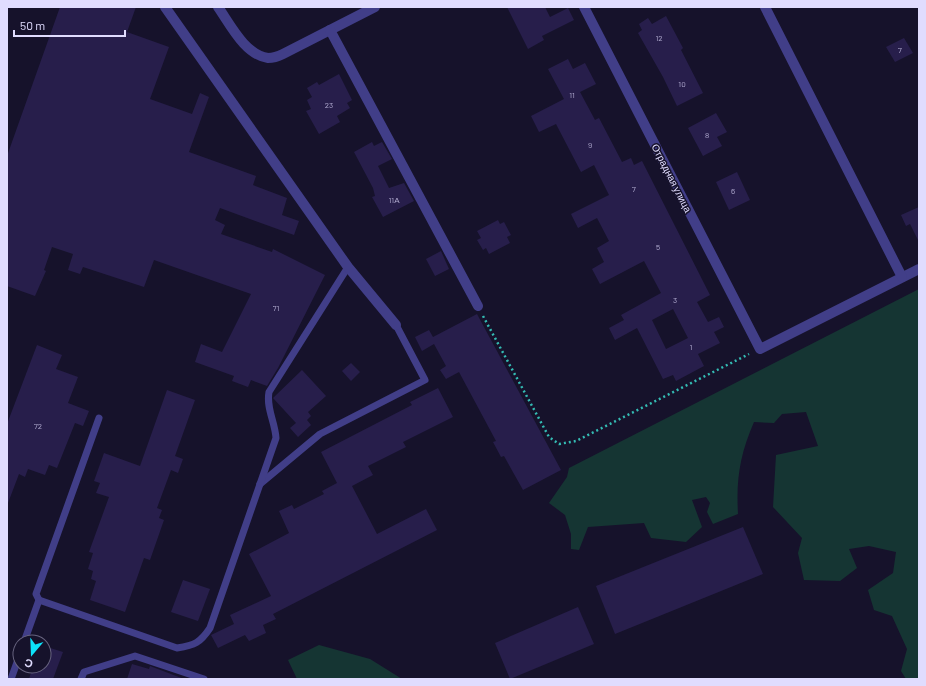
<svg xmlns="http://www.w3.org/2000/svg" width="926" height="686" font-family="Barlow,sans-serif">
  <style>
    .green { fill: #153533 }
    .building { fill: #271e4b; fill-rule: evenodd }
    .lines { fill: none; stroke-linecap: round; stroke-linejoin: round }
    .path { stroke: #34bbb3; stroke-width: 2.5; stroke-dasharray: 2 3; stroke-linecap: butt }
    .lane { stroke: #413e88; stroke-width: 7 }
    .street { stroke: #413e88; stroke-width: 10 }
    .labels { text-anchor: middle; stroke-width: 3; stroke-linejoin: round; paint-order: stroke }
    .number-label { font-size: 8px; fill: #b2acd1 }
    .street-label { font-size: 10px; fill: #e0dcfe; stroke: #16122b }
  </style>
  <rect width="100%" height="100%" fill="#16122b"/>
  <g class="green">
    <path d="M919,289v390h-13l-5,-8 6,-22 -15,-33 -18,-6 -6,-20 25,-17 3,-21 -27,-6 -20,3 8,19 -17,13 -36,-1 -6,-27 4,-15 -29,-31 3,-52 42,-9 -12,-34 -24,2 -8,9 -20,-1c-14,32 -18,57 -16,92l-25,10 -6,-12 3,-9 -4,-6 -14,3 10,27 -16,15 -35,-4 -7,-15 -56,4 -9,23 -8,-1v-15l-6,-19 -16,-12 18,-26 2,-9z"/>
    <path d="M319,645l51,14 32,20h-105l-9,-19z"/>
  </g>
  <g class="building">
    <path d="M60,7h76l-9,25 42,15 -19,52 42,15 8,-21 9,4 -20,55 67,24 -3,9 34,13 -5,17 17,6 -5,14 -74,-27 -5,12 10,5 -4,9 51,18 1,-3 52,26 -47,93 -11,18 -16,-6 -3,7 -16,-6 2,-5 -39,-14 6,-18 21,8 29,-58 -97,-34 -10,27 -61,-20 -3,7 -12,-4 5,-16 -21,-7 -8,23 2,1 -11,25 -28,-10v-130z"/>
    <path d="M507,7h38l5,10 18,-9 6,12 -32,16 2,4 -16,9z"/>
    <path d="M666,16l17,32 -2,2 22,43 -26,13 -14,-29 -25,-44 4,-3 -3,-6 9,-6 4,6z"/>
    <path d="M904,38l9,15 -18,9 -9,-15z"/>
    <path d="M568,59l5,10 12,-6 11,21 -16,8 15,28 4,-2 23,44 9,-4 3,7 8,-4 68,134 -13,7 11,20 11,-5 5,10 -10,5 6,11 -22,11 6,12 -28,15 -3,-6 -10,4 -26,-51 -22,12 -6,-12 15,-8 -3,-5 40,-22 -17,-32 -44,23 -8,-15 12,-7 -7,-14 12,-7 -12,-23 -19,10 -7,-14 38,-19 -15,-30 -13,7 -25,-48 -17,8 -8,-16 33,-17 -16,-30zM673,309l15,29 -22,11 -14,-29z"/>
    <path d="M339,74l13,26 -5,3 3,5 -13,8 3,6 -21,12 -13,-23 5,-2 -4,-9 5,-3 -5,-9 10,-6 2,3z"/>
    <path d="M716,113l11,19 -10,5 5,9 -19,10 -15,-28z"/>
    <path d="M372,142l2,4 8,-4 10,17 -14,7 11,22 15,-5 10,18 -31,16 -11,-20 3,-1 -2,-8 -19,-36z"/>
    <path d="M737,172l13,28 -21,10 -13,-28z"/>
    <path d="M919,207v35l-9,-18 -4,2 -5,-11z"/>
    <path d="M498,220l2,4 4,-2 7,13 -4,2 3,6 -21,11 -3,-6 -3,2 -6,-10 4,-2 -4,-7z"/>
    <path d="M441,251l8,18 -14,7 -9,-17z"/>
    <path d="M477,314l84,156 -38,20 -19,-34 -3,1 -8,-15 3,-1 -37,-69 -13,7 -6,-9 6,-4 -12,-22 -12,7 -7,-14 14,-7 4,7z"/>
    <path d="M37,345l25,10 -6,14 22,8 -10,26 21,8 -6,15 -8,-3 -18,45 -8,-3 -4,10 -17,-6 -3,8 -6,-3 -11,29 -1,-79z"/>
    <path d="M351,363l9,9 -9,9 -9,-10z"/>
    <path d="M302,370l24,26 -18,16 3,4 -4,4 4,5 -13,12 -8,-9 6,-5 -23,-25z"/>
    <path d="M438,388l15,29 -50,25 3,5 -38,19 5,9 -21,11 25,48 49,-25 11,21 -164,84 3,5 -13,6 3,8 -17,8 -4,-6 -27,13 -7,-13 23,-11 -4,-9 41,-19 -22,-42 40,-21 -10,-22 13,-6 2,4 30,-15 -2,-3 15,-8 -16,-31 91,-47 -2,-3z"/>
    <path d="M167,390l28,10 -20,56 8,3 -5,14 -7,-3 -14,38 5,2 -3,8 5,2 -14,40 -6,-2 -19,54 -35,-12 6,-19 -5,-2 2,-8 -5,-2 5,-16 -4,-1 20,-55 -13,-4 4,-10 -6,-2 10,-28 36,13z"/>
    <path d="M743,527l20,47 -148,60 -19,-48z"/>
    <path d="M183,580l27,9 -12,32 -27,-9z"/>
    <path d="M578,607l16,37 -84,35 -15,-36z"/>
    <path d="M44,646l19,6 -10,27h-24l4,-13h11z"/>
    <path d="M132,664l17,5 1,-3 34,13h-57z"/>
  </g>
  <g class="lines">
    <path class="path" d="M483,316l66,121 10,7 17,-3 173,-87"/>
    <g class="lane">
      <path d="M260,484l60,-50 105,-54 -29,-55"/>
      <path d="M39,600l-3,-6 63,-176"/>
      <path d="M24,642l15,-42 138,48c18,-3 23,-5 33,-20l66,-190c-1,-16 -10,-30 -7,-46l79,-125"/>
      <path d="M11,679l9,-25"/>
      <path d="M81,679l3,-7 51,-16 69,23"/>
    </g>
    <g class="street">
      <path d="M165,7l183,260 48,58"/>
      <path d="M218,7c12,17 27,48 50,51 5,0 11,-2 15,-4l92,-47"/>
      <path d="M584,7l176,342 159,-80"/>
      <path d="M765,7l137,270"/>
      <path d="M330,30l148,276"/>
    </g>
  </g>
  <g class="labels">
    <g class="number-label">
      <text x="659" y="41">12</text>
      <text x="900" y="53">7</text>
      <text x="682" y="87">10</text>
      <text x="572" y="98">11</text>
      <text x="329" y="108">23</text>
      <text x="707" y="138">8</text>
      <text x="590" y="148">9</text>
      <text x="634" y="192">7</text>
      <text x="733" y="194">6</text>
      <text x="394" y="203">11А</text>
      <text x="658" y="250">5</text>
      <text x="675" y="303">3</text>
      <text x="276" y="311">71</text>
      <text x="691" y="350">1</text>
      <text x="38" y="429">72</text>
    </g>
    <g class="street-label">
      <text transform="translate(672 178) rotate(63)" y="4">Отрадная улица</text>
    </g>
  </g>
  <rect width="926" height="686" fill="none" stroke="#e0dcfe" stroke-width="16"/>
  <g transform="translate(32 654) rotate(199)"><circle r="19" fill="#16122b" stroke="#67637f"/>
  <path d="M0-3L7 15L0 10L-7 15Z" fill="#0de2f9"/>
  <text y="-6" font-size="11" font-weight="bold" text-anchor="middle" fill="#e0dcfe">С</text>
  </g>
  <path d="M14 30v6h111v-6" fill="none" stroke="#e0dcfe" stroke-width="2"/>
  <text x="20" y="30" font-size="12" fill="#e0dcfe" stroke="#16122b" stroke-width="3" paint-order="stroke">50 m</text>
</svg>
